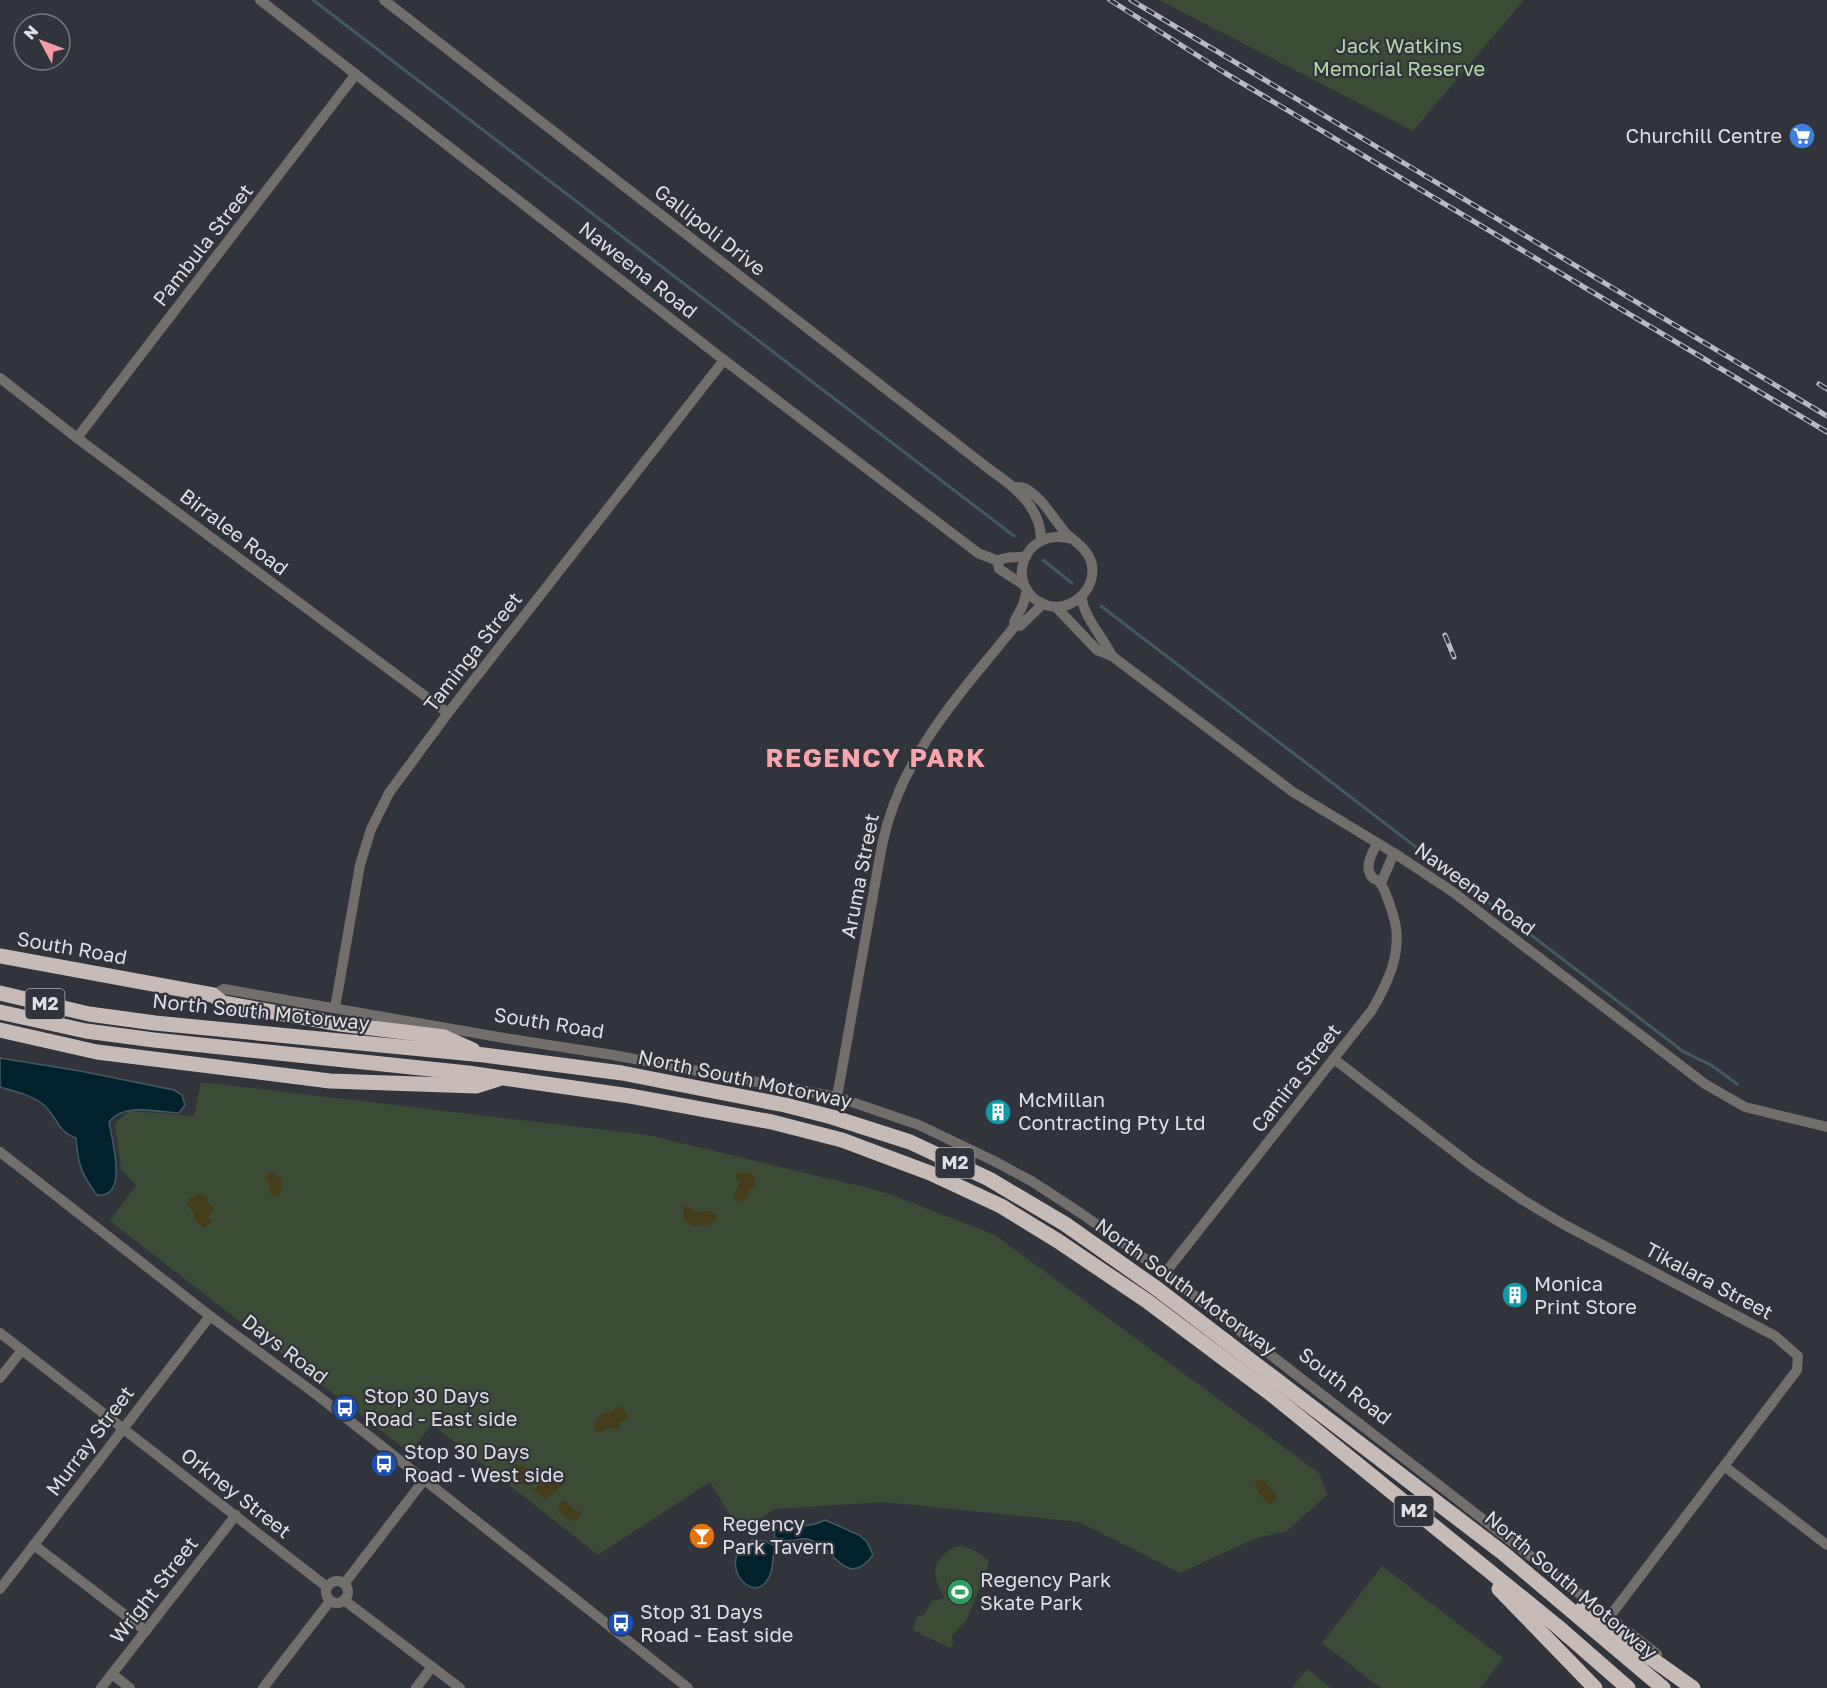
<svg xmlns="http://www.w3.org/2000/svg" width="1827" height="1688" font-family="'Golos Text',sans-serif">
  <style>
    .green { fill: #3c4b36 }
    .sand { fill: #453c1c }
    .water { fill: #01212c; stroke: #435a63; stroke-width: 1.5 }
    .lines { fill: none; stroke-linecap: round; stroke-linejoin: round }
    .stream { stroke: #435a63; stroke-width: 3 }
    .minor { stroke: #726e6c; stroke-width: 10 }
    .highway { stroke: #c7bbb7; stroke-width: 15 }
    .rail-casing { stroke: #babbc1; stroke-width: 5 }
    .rail { stroke: #32343c; stroke-width: 3; stroke-dasharray: 9; stroke-linecap: butt }
    .labels { text-anchor: middle; stroke-width: 4.5; stroke-linejoin: round; paint-order: stroke }
    .shield { fill: #32343c; stroke: #aaacb2; stroke-width: 1.5 }
    .shield-label { font-size: 18px; font-weight: bold; fill: #dedfe4 }
    .park-label { font-size: 20px; fill: #b6d7a9; stroke: #32343c }
    .poi-label { font-size: 20px; fill: #dedfe4; stroke: #32343c; text-anchor: start }
    .street-label { font-size: 20px; fill: #dedfe4; stroke: #32343c }
    .district-label { font-size: 26px; font-weight: bold; letter-spacing: 1.5px; fill: #f8a4ad; stroke: #32343c }
  </style>
  <rect width="100%" height="100%" fill="#32343c"/>
  <g class="green">
    <path d="M1159,0h365l-111,131z"/>
    <path d="M201,1082l447,53 236,57 111,43 324,238 8,22 -40,36 -33,8 -74,34 -101,-51 -195,-20 -109,7 -35,23 -30,-50 -112,73 -166,-131 -22,29 -300,-232 26,-36 -15,-16 -6,-46 14,-12 65,5z"/>
    <path d="M957,1546c14,1 21,6 32,15l-3,11 -19,47 -16,18 3,6 -4,5 -37,-18 4,-13 8,-3 7,-13 12,-3c-6,-14 -15,-27 -3,-40 5,-6 9,-9 16,-12z"/>
    <path d="M1382,1566l121,92 -23,30h-99l-59,-45z"/>
    <path d="M1307,1669l24,19h-39z"/>
  </g>
  <g class="sand">
    <path d="M747,1172l7,3 2,11 -8,5 1,4 -5,6h-6l-5,-5 8,-16h-5l-1,-4 2,-2z"/>
    <path d="M272,1173l9,5v15l-6,4 -5,-4v-10l-5,-3 2,-6z"/>
    <path d="M200,1194l7,2 1,8 5,3 -1,5 -5,5 4,3v3l-7,5 -9,-8 -1,-8 -7,-7 3,-7z"/>
    <path d="M688,1206l6,6 17,-1 7,5 -9,9 -18,1 -8,-9v-10z"/>
    <path d="M619,1406l5,3 4,8 -7,5 -2,7 -10,-1 -7,5h-3l-5,-5 1,-5 7,-10 11,-2z"/>
    <path d="M515,1464l21,7 3,6 -1,4 -8,5 -12,-2 -10,-9v-4z"/>
    <path d="M544,1471l10,4 7,-1 5,6 -2,4 -19,15 -11,-8 2,-4 9,-7 -2,-5z"/>
    <path d="M1263,1479l14,17 -1,4 -6,4c-7,-5 -15,-13 -15,-23z"/>
    <path d="M565,1500l8,9 9,4 -7,9 -11,-6 -7,-10z"/>
  </g>
  <g class="water">
    <path d="M0,1058l80,13 94,19 8,5 3,10 -6,8c-23,-1 -55,-11 -70,9 3,18 20,77 -12,73 -16,-21 -19,-31 -21,-57 -18,-6 -19,-21 -32,-33 -12,-10 -30,-14 -44,-18z"/>
    <path d="M825,1520l34,15 8,7 6,13c-26,35 -39,-7 -62,-15 -13,-5 -20,6 -37,-3l1,-8 14,-7c14,6 23,4 36,-2z"/>
    <path d="M753,1540l12,1 10,5c-3,11 -1,24 -7,33 -15,25 -45,-10 -27,-31 3,-3 8,-6 12,-8z"/>
  </g>
  <g class="lines">
    <g class="stream">
      <path d="M313,0l701,536"/>
      <path d="M1043,560l29,23"/>
      <path d="M1101,606l583,446 27,13 26,19"/>
    </g>
    <g class="minor">
      <path d="M260,0l464,360 254,193 20,8c9,-6 18,-2 28,-5"/>
      <path d="M384,0l605,469c25,17 52,38 52,71"/>
      <path d="M0,378l77,60 371,275"/>
      <path d="M77,438l279,-364"/>
      <path d="M1015,487c5,0 10,0 13,3 16,10 24,27 36,41 9,10 22,16 27,30 8,26 -19,53 -45,44 -43,-15 -25,-80 26,-66"/>
      <path d="M998,561l1,8 25,16"/>
      <path d="M1081,597c5,24 21,38 31,59"/>
      <path d="M1056,607l41,43 15,6 181,136 101,61 59,39 252,192 40,23 82,20"/>
      <path d="M1015,626h5l23,-22"/>
      <path d="M1381,883l13,-30"/>
      <path d="M213,995l11,-6 280,49 109,17 224,42 82,28 75,36 39,21 49,32 83,59 492,381"/>
      <path d="M335,1008l25,-143 11,-36 18,-36 59,-80 276,-353"/>
      <path d="M1334,1059l140,108 49,33 40,24 212,112 23,20 -1,14 -187,246"/>
      <path d="M837,1097l45,-252c18,-88 78,-151 133,-219l-1,-4 9,-17 4,-15"/>
      <path d="M0,1152l210,164 107,79 371,293"/>
      <path d="M1165,1273l207,-263c15,-26 30,-56 23,-88 -2,-8 -10,-34 -15,-39 -1,-3 -5,-3 -7,-5 -10,-10 -1,-24 4,-35"/>
      <path d="M0,1333l327,254"/>
      <path d="M0,1378l22,-28"/>
      <path d="M1724,1466l103,79"/>
      <path d="M34,1545l112,86"/>
      <circle cx="337" cy="1592" r="11"/>
      <path d="M344,1584l80,-104"/>
      <path d="M0,1589l210,-273"/>
      <path d="M344,1600l116,88"/>
      <path d="M112,1674l18,14"/>
      <path d="M101,1688l135,-173"/>
      <path d="M263,1688l67,-87"/>
      <path d="M416,1688l16,-21"/>
    </g>
    <g class="highway">
      <path d="M0,956l213,39 10,8 117,21 104,13 29,13"/>
      <path d="M0,993l89,21 66,9 329,32 138,18 163,32 47,12 78,25 79,37 76,45 91,64 347,265 160,135"/>
      <path d="M0,1012l86,19 68,9 314,33 162,23 142,26 70,18 88,33 71,33 57,35 89,60 124,93 286,232 71,62"/>
      <path d="M0,1030l97,22 233,29 146,5 22,-7"/>
      <path d="M1499,1589l96,99"/>
      <path d="M1582,1609l111,79"/>
    </g>
    <defs>
      <g id="rail">
        <path d="M1110,0l115,73 602,359"/>
        <path d="M1131,0l696,416"/>
        <path d="M1819,384l8,5"/>
        <path d="M1445,635l9,22"/>
      </g>
    </defs>
    <use href="#rail" class="rail-casing"/>
    <use href="#rail" class="rail"/>
  </g>
  <defs>
    <symbol id="supermarket-disc" viewBox="-11 -11 22 22"><circle r="9.5" fill="#3f7fe0" stroke="#32343c"/><path d="M-6-5.5h2.5l.6 2H6L4.5 2H-2.5L-4.4-4H-6ZM-1.5 3.2a1.3 1.3 0 1 0 .1 0ZM3 3.2a1.3 1.3 0 1 0 .1 0Z" fill="#fff"/></symbol>
    <symbol id="building-disc" viewBox="-11 -11 22 22"><circle r="9.5" fill="#0f9aa8" stroke="#32343c"/><path d="M-4-6H4V6H1V3H-1V6H-4ZM-2.5-4.3h1.7v1.8h-1.7ZM.8-4.3h1.7v1.8H.8ZM-2.5-1h1.7V.8h-1.7ZM.8-1h1.7V.8H.8Z" fill="#fff"/></symbol>
    <symbol id="bus-disc" viewBox="-11 -11 22 22"><circle r="9.5" fill="#1a4fb4" stroke="#32343c"/><path d="M-5-6H5V4H4V6H2V4H-2V6H-4V4H-5ZM-3.5-4V0h7V-4ZM-3.5 1.2v1.5H-2V1.2ZM2 1.2v1.5H3.5V1.2Z" fill="#fff"/></symbol>
    <symbol id="bar-disc" viewBox="-11 -11 22 22"><circle r="9.5" fill="#e8710a" stroke="#32343c"/><path d="M-6-5H6L.8 .8V4.5H3.5V6h-7V4.5H-.8V.8Z" fill="#fff"/></symbol>
    <symbol id="stadium-disc" viewBox="-11 -11 22 22"><circle r="9.5" fill="#2e9e5b" stroke="#32343c"/><path d="M0-5a6.5 5 0 1 0 0 10a6.5 5 0 1 0 0-10ZM-3.5-1.8h7v3.6h-7Z" fill="#fff"/></symbol>
  </defs>
  <g fill-rule="evenodd">
    <use href="#supermarket-disc" x="1787" y="121" width="30" height="30"/>
    <use href="#building-disc" x="983" y="1097" width="30" height="30"/>
    <use href="#building-disc" x="1500" y="1280" width="30" height="30"/>
    <use href="#bus-disc" x="330" y="1393" width="30" height="30"/>
    <use href="#bus-disc" x="369" y="1449" width="30" height="30"/>
    <use href="#bar-disc" x="687" y="1521" width="30" height="30"/>
    <use href="#stadium-disc" x="945" y="1577" width="30" height="30"/>
    <use href="#bus-disc" x="606" y="1608" width="30" height="30"/>
  </g>
  <g class="labels">
    <g class="shield">
      <rect x="25.5" y="989" width="39" height="30" rx="4.5"/>
      <rect x="935.5" y="1148" width="39" height="30" rx="4.5"/>
      <rect x="1394.5" y="1496" width="39" height="30" rx="4.5"/>
    </g>
    <g class="shield-label">
      <text x="45" y="1010">M2</text>
      <text x="955" y="1169">M2</text>
      <text x="1414" y="1517">M2</text>
    </g>
    <g class="park-label">
      <text x="1399" y="53">Jack Watkins<tspan x="1399" dy="23">Memorial Reserve</tspan></text>
    </g>
    <g class="poi-label">
      <text x="1782" y="143" text-anchor="end">Churchill Centre</text>
      <text x="1018" y="1107">McMillan<tspan x="1018" dy="23">Contracting Pty Ltd</tspan></text>
      <text x="1534" y="1291">Monica<tspan x="1534" dy="23">Print Store</tspan></text>
      <text x="364" y="1403">Stop 30 Days<tspan x="364" dy="23">Road - East side</tspan></text>
      <text x="404" y="1459">Stop 30 Days<tspan x="404" dy="23">Road - West side</tspan></text>
      <text x="722" y="1531">Regency<tspan x="722" dy="23">Park Tavern</tspan></text>
      <text x="980" y="1587">Regency Park<tspan x="980" dy="23">Skate Park</tspan></text>
      <text x="640" y="1619">Stop 31 Days<tspan x="640" dy="23">Road - East side</tspan></text>
    </g>
    <g class="street-label">
      <text transform="translate(710 230) rotate(38)" y="7">Gallipoli Drive</text>
      <text transform="translate(203 245) rotate(-52)" y="7">Pambula Street</text>
      <text transform="translate(638 270) rotate(38)" y="7">Naweena Road</text>
      <text transform="translate(234 532) rotate(37)" y="7">Birralee Road</text>
      <text transform="translate(473 652) rotate(-52)" y="7">Taminga Street</text>
      <text transform="translate(860 876) rotate(-79)" y="7">Aruma Street</text>
      <text transform="translate(1475 889) rotate(36)" y="7">Naweena Road</text>
      <text transform="translate(72 948) rotate(10)" y="7">South Road</text>
      <text transform="translate(261 1012) rotate(6)" y="7">North South Motorway</text>
      <text transform="translate(549 1023) rotate(9)" y="7">South Road</text>
      <text transform="translate(1296 1078) rotate(-52)" y="7">Camira Street</text>
      <text transform="translate(745 1079) rotate(12)" y="7">North South Motorway</text>
      <text transform="translate(1709 1281) rotate(28)" y="7">Tikalara Street</text>
      <text transform="translate(1186 1287) rotate(36)" y="7">North South Motorway</text>
      <text transform="translate(285 1349) rotate(37)" y="7">Days Road</text>
      <text transform="translate(1345 1386) rotate(38)" y="7">South Road</text>
      <text transform="translate(90 1441) rotate(-53)" y="7">Murray Street</text>
      <text transform="translate(236 1493) rotate(38)" y="7">Orkney Street</text>
      <text transform="translate(1571 1585) rotate(40)" y="7">North South Motorway</text>
      <text transform="translate(154 1590) rotate(-52)" y="7">Wright Street</text>
    </g>
    <g class="district-label">
      <text x="876" y="767">REGENCY PARK</text>
    </g>
  </g>
  <g transform="translate(42 42) rotate(311)"><circle r="28" fill="#32343c" stroke="#77787f" stroke-width="1.5"/>
  <path d="M0-4.5L10 22L0 15L-10 22Z" fill="#f49aa4"/>
  <text y="-9" font-size="16" font-weight="bold" text-anchor="middle" fill="#dedfe4">N</text>
  </g>
</svg>
